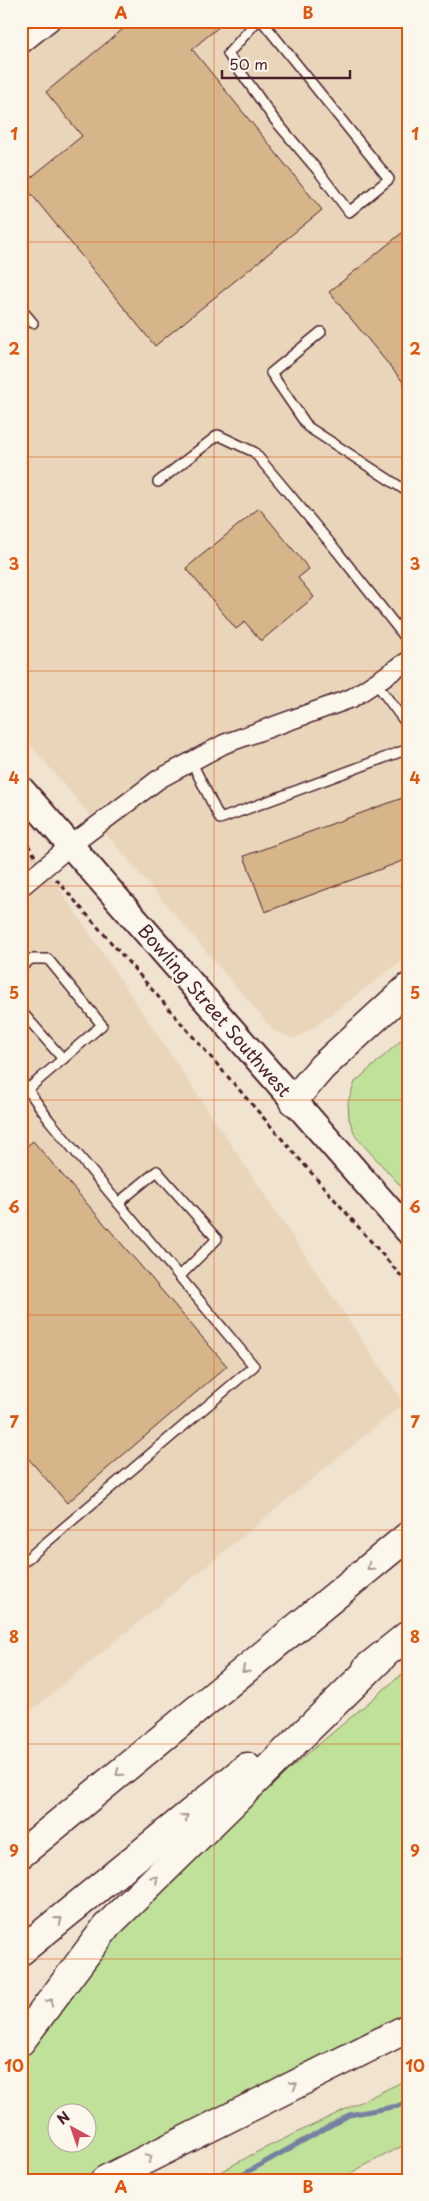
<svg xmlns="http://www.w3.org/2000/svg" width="429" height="2201" font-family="'Playpen Sans',sans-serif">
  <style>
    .built { fill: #e8d5ba }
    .green { fill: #c0e19a; stroke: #858062; fill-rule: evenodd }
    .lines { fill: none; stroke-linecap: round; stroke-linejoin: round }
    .stream { stroke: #7880a1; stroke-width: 5 }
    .building { fill: #d7b58a; stroke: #4a1f2b }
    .lane-casing { stroke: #4a1f2b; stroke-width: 12 }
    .street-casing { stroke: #4a1f2b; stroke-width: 21 }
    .secondary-casing { stroke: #4a1f2b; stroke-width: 29 }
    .highway-casing { stroke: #4a1f2b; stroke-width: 31 }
    .path { stroke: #4a1f2b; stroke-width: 3; stroke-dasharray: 5 4; stroke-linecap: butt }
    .lane { stroke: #fbf7ec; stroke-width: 9 }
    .street { stroke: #fbf7ec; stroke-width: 18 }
    .secondary { stroke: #fbf7ec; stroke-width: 25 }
    .highway { stroke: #fbf7ec; stroke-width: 28 }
    .oneway { stroke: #ab9695 }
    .grid { fill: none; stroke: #e0560e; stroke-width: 1; stroke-opacity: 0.55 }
    .labels { text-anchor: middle; stroke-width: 4; stroke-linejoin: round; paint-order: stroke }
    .street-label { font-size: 18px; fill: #4a1f2b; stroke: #fbf7ec }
    .neatline { fill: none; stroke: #e0560e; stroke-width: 2 }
    .grid-label { font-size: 16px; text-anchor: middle; font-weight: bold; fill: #e0560e }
  </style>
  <rect width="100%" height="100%" fill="#f0e3cf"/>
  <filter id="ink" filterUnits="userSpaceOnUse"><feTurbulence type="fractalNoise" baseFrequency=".02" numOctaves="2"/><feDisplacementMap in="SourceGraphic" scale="10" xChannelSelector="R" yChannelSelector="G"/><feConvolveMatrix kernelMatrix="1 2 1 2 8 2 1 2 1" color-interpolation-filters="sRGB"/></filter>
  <g filter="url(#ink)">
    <g class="built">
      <path d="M21,21h387v935l-91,69 -23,14 -21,-9 -252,-296z"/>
      <path d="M21,839l24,28 359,536 -383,316z"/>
    </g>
    <g class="green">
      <path d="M408,1034v160l-52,-57 -7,-18 -1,-17 7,-20z"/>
      <path d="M408,1669v344l-331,167h-56v-117l68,-96 68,-78 58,-57zM58,2114h30v30h-30z"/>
      <path d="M408,2079v64l-71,37h-132l52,-28z"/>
    </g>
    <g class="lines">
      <path class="stream" d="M233,2180l116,-65 49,-9 10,-5"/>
    </g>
    <g class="building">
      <path d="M133,21h93l-34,28 130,161 -167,136 -132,-162 59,-48 -36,-44z"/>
      <path d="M408,228v160l-79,-96z"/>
      <path d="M259,508l50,61 -11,9 16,19 -53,44 -16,-19 -9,7 -50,-61z"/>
      <path d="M408,796v63l-143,53 -21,-56z"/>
      <path d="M33,1141l194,225 -160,137 -46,-53v-299z"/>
    </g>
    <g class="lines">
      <defs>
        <g id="lane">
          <path d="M257,21l-29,33 46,65 45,53 30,40 40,-33 -127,-158"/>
          <path d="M21,309l12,14"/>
          <path d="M321,332l-50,41 37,54 100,65"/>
          <path d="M158,482l60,-47 36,17 82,98 72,91"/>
          <path d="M376,683l32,43"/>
          <path d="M191,761l29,58 188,-70"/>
          <path d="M21,967l10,-8h17l54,66 -39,34 -42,-48"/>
          <path d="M21,1080l28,40 205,246 -233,198"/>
          <path d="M21,1095l42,-36"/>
          <path d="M118,1203l39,-32 60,68 -37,37"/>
        </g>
        <g id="street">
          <path d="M21,45l30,-24"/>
          <path d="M21,887l49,-41 89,-67 65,-35 128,-46 56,-37"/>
        </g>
        <path id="secondary" d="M21,789l387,442"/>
        <g id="highway">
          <path d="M293,1101l29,-34 86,-79"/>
          <path d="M367,1668l41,-33"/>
          <path d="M21,1854l387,-318"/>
          <path d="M21,1951l226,-184"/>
          <path d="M21,2041l86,-115 274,-268"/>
          <path d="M105,2180l303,-152"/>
        </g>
      </defs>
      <use href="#lane" class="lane-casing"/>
      <use href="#street" class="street-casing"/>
      <use href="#secondary" class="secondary-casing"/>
      <use href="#highway" class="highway-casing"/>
      <g class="path">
        <path d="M21,828l4,12 10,16"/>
        <path d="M56,879l352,405"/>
      </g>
      <use href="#lane" class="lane"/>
      <use href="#street" class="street"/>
      <use href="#secondary" class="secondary"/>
      <use href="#highway" class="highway"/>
    </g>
    <defs><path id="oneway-chevron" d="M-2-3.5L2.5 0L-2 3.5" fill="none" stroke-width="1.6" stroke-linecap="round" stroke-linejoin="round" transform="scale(1.25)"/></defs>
    <g class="oneway">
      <use href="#oneway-chevron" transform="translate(370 1567) rotate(141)"/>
      <use href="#oneway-chevron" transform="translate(245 1670) rotate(141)"/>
      <use href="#oneway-chevron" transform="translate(119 1773) rotate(141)"/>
      <use href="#oneway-chevron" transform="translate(185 1817) rotate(-39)"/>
      <use href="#oneway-chevron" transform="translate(155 1879) rotate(-44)"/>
      <use href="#oneway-chevron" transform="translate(59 1920) rotate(-39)"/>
      <use href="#oneway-chevron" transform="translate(50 2002) rotate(-53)"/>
      <use href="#oneway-chevron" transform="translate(294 2085) rotate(-27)"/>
      <use href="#oneway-chevron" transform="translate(149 2158) rotate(-27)"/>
    </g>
  </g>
  <path class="grid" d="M214,21v2159M21,242h387M21,457h387M21,671h387M21,886h387M21,1100h387M21,1315h387M21,1530h387M21,1744h387M21,1959h387"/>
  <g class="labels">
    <g class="street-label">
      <text transform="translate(214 1011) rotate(49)" y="6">Bowling Street Southwest</text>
    </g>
  </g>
  <rect width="429" height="2201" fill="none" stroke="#fbf7ec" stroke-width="55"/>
  <g transform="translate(72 2128) rotate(320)"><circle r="24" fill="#fbf7ec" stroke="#b4a19f"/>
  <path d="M0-4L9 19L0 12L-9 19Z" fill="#d1495b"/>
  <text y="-8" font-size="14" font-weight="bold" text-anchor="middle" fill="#4a1f2b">N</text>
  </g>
  <path d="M222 70v8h128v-8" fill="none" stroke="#4a1f2b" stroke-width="2.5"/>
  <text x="229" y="70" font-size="15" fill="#4a1f2b" stroke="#fbf7ec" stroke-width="4" paint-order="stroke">50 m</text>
  <rect x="28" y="28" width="374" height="2146" class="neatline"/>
  <g class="grid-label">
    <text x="121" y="19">A</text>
    <text x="308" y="19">B</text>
    <text x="14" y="140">1</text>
    <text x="415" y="140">1</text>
    <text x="14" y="355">2</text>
    <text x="415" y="355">2</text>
    <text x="14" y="570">3</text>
    <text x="415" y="570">3</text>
    <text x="14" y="784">4</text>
    <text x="415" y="784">4</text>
    <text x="14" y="999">5</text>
    <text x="415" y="999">5</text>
    <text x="14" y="1213">6</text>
    <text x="415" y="1213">6</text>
    <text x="14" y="1428">7</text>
    <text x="415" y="1428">7</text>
    <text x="14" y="1643">8</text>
    <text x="415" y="1643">8</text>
    <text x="14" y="1857">9</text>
    <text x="415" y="1857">9</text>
    <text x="14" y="2072">10</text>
    <text x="415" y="2072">10</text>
    <text x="121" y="2193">A</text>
    <text x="308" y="2193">B</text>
  </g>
</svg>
